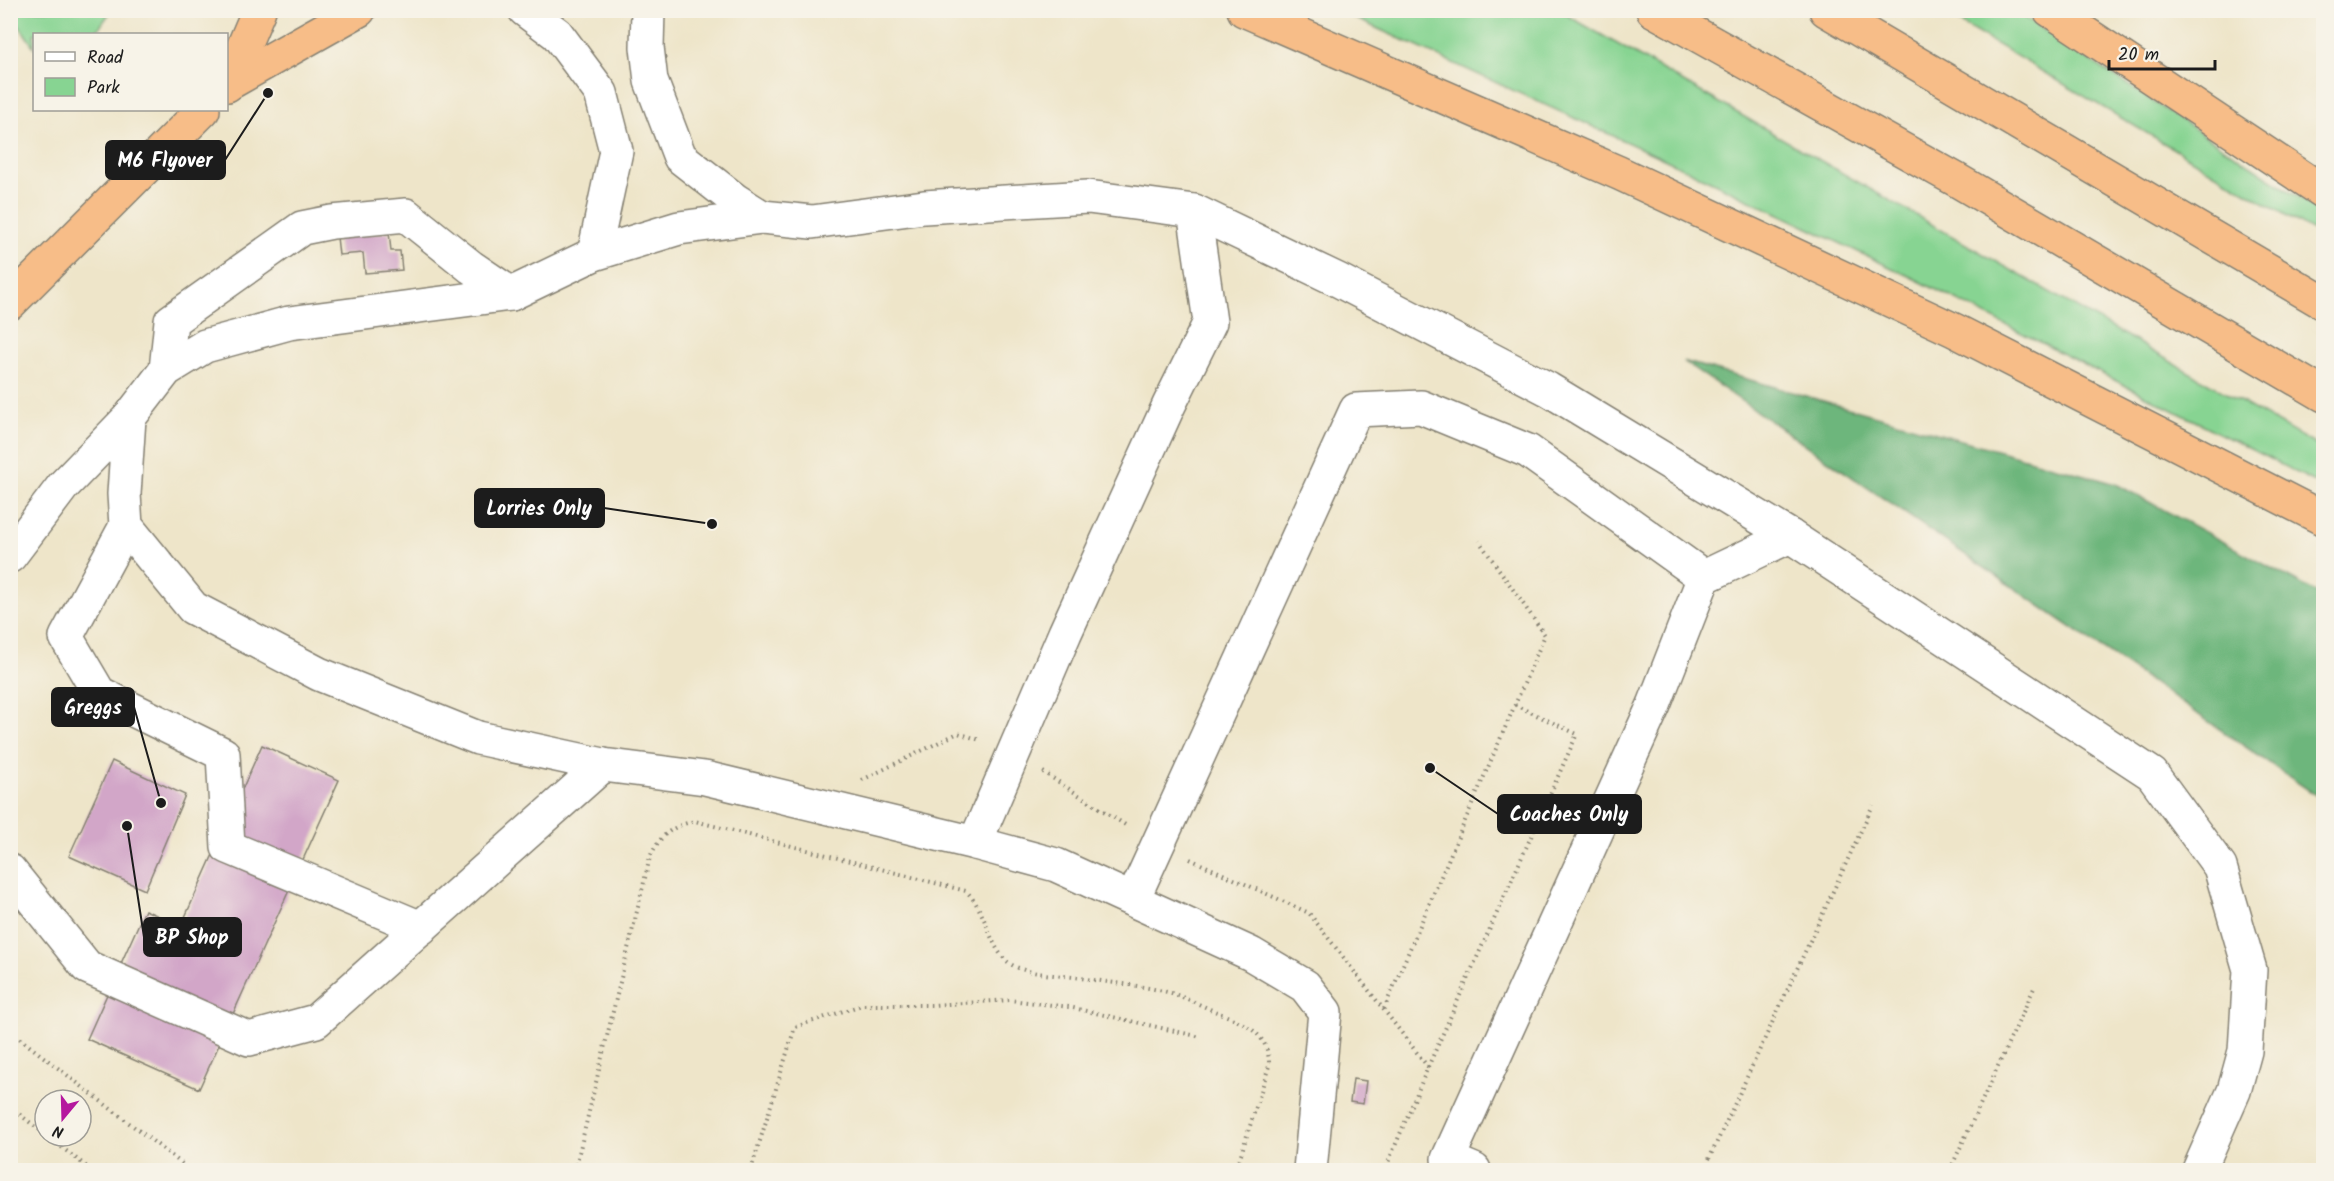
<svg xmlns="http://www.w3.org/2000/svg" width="2334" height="1181" font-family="Kalam,sans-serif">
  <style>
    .green { fill: #87d492; stroke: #527857; stroke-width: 1.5 }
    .forest { fill: #6db67c; stroke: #44694c; stroke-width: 1.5 }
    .building { fill: #d2a6c8 }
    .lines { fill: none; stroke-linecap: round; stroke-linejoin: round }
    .minor-casing { stroke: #858072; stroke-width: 36 }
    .highway-casing { stroke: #858072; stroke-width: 36 }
    .path { stroke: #858072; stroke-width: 4; stroke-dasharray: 1.5 4.5; stroke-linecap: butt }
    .minor { stroke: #fff; stroke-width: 33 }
    .highway { stroke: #f7bd88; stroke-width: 33 }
    .leader { fill: none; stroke: #1c1c1c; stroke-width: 2 }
    .callout-dot { fill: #1c1c1c; stroke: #f7f3e8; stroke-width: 2 }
    .callout { fill: #1c1c1c; stroke: #1c1c1c; stroke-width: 2 }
    .callout-label { font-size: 20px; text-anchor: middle; font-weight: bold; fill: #fff }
  </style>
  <rect width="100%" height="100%" fill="#f7f3e8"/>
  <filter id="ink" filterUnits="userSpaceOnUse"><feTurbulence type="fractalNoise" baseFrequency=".0167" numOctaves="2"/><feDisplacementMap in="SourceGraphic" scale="12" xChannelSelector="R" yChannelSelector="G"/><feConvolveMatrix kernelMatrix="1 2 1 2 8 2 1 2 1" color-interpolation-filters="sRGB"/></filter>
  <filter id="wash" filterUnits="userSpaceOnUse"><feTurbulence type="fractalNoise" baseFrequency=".008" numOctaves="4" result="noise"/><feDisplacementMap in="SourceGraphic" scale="24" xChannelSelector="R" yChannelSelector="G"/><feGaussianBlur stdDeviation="1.35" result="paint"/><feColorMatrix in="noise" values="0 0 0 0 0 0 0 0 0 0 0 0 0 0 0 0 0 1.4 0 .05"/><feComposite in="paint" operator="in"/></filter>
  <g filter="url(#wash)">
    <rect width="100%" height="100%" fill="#eee5c9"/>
    <g class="green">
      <path d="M11,10h100v1l-16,23h-61v13l-23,-33z"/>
      <path d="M1339,11h221l763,438v37l-404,-205 -253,-121z"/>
      <path d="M1940,11h75l308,202v24z"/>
    </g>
    <path class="forest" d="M1683,361l433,123 207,112v204z"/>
    <g id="blocks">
      <g class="building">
        <path d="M389,232l2,19h9l2,19 -37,3 -2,-20 -24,2 -2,-18z"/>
        <path d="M262,745l77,35 -140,309 -112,-50 58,-129 36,16z"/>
        <path d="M112,761l73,34 -40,95 -76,-34z"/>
        <path d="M1353,1079l13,2 -3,23 -13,-2z"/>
      </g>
    </g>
  </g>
  <g filter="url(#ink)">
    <use href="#blocks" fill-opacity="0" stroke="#858072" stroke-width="1.5"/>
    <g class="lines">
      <defs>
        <g id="minor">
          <path d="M525,10l32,24 44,59 15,58 -22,103"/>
          <path d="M648,10l-1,37 4,34 29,76 55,43 27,17"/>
          <path d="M166,370l5,-49 131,-93 30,-6 74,-7 65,52 40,27"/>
          <path d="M126,526l-60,111 33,56 124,61 5,93 193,81"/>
          <path d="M10,556l53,-70 66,-68"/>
          <path d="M975,843l90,-210 104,-228 41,-83 -16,-111"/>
          <path d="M10,871l77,96 162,72 67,-18 287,-256"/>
          <path d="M1133,899l223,-489 65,-3 107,44 176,126"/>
          <path d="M1310,1170l15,-158 -20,-26 -54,-32 -195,-89 -81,-22 -270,-65 -102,-13 -125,-27 -159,-64 -126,-66 -67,-82 -2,-32 5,-76 37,-48 39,-24 84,-23 222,-29 83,-40 85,-26 83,-11 50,5 112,-15 164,-10 106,14 144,69 210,109 242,147 362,238 68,93 30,103 -5,81 -11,40 -35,79"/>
          <path d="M1474,1170l-26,-11 206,-454 50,-128 86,-41"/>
        </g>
        <g id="highway">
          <path d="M1244,10l375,163 335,157 370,189"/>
          <path d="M1653,10l302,169 369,216"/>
          <path d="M1826,10l498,293"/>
          <path d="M2050,10l274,182"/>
          <path d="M226,85l133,-75"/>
          <path d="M227,85l32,-75"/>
          <path d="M10,303l193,-193"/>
        </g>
      </defs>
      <use href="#minor" class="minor-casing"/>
      <use href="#highway" class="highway-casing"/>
      <g class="path">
        <path d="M1043,772l84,54"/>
        <path d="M862,780l96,-47 22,7"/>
        <path d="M1190,859l119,54 119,154 -43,103"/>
        <path d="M1384,1009l161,-374 -66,-94"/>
        <path d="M10,1031l180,139"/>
        <path d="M1428,1067l149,-333 -62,-29"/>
        <path d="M10,1107l35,27"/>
        <path d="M47,1136l44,34"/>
        <path d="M575,1170l75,-313c10,-22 22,-31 45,-36l271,70c24,24 22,61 48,75 18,9 47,9 67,12 29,5 61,7 90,15 16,5 31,13 46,19 27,11 53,21 52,54l-33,104"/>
        <path d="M751,1170l44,-143 67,-22h71l77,-5 59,7 132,30"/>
        <path d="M1704,1170l169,-365"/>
        <path d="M1950,1170l85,-184"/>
      </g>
      <use href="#minor" class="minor"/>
      <use href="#highway" class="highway"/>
    </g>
  </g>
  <path class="leader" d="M268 93L225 160M712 524L604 508M161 803L134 707M1430 768L1498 814M127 826L144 937"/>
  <g class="callout-dot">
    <circle cx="268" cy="93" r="6"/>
    <circle cx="712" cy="524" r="6"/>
    <circle cx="161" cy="803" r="6"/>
    <circle cx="1430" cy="768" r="6"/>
    <circle cx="127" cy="826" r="6"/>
  </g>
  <g class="callout">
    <rect x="106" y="141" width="119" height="38" rx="6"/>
    <rect x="475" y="489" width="129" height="38" rx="6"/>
    <rect x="52" y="688" width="82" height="38" rx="6"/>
    <rect x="1498" y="795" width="143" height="38" rx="6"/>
    <rect x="144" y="918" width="97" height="38" rx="6"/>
  </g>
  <g class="callout-label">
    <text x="165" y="167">M6 Flyover</text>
    <text x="539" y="515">Lorries Only</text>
    <text x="93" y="714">Greggs</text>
    <text x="1569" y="821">Coaches Only</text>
    <text x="192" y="944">BP Shop</text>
  </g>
  <rect width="2334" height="1181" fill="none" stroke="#f7f3e8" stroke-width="36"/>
  <rect x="33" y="33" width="195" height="78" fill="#f7f3e8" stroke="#9f9d96" stroke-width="1.5"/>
  <rect x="45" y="52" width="30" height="9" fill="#ffffff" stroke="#9f9d96" stroke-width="1.5"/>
  <text x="87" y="63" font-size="18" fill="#1c1c1c">Road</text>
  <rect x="45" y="78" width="30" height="18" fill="#87d492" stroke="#9f9d96" stroke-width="1.5"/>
  <text x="87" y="93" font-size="18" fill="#1c1c1c">Park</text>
  <g transform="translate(63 1118) rotate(199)"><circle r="28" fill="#f7f3e8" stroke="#9f9d96" stroke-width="1.5"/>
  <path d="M0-4.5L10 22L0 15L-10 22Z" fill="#b5179e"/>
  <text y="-9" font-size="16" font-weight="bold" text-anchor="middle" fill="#1c1c1c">N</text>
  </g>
  <path d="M2109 60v9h106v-9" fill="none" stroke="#1c1c1c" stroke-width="3"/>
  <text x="2118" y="60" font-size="18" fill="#1c1c1c" stroke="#f7f3e8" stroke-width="4.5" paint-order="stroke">20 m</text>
</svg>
